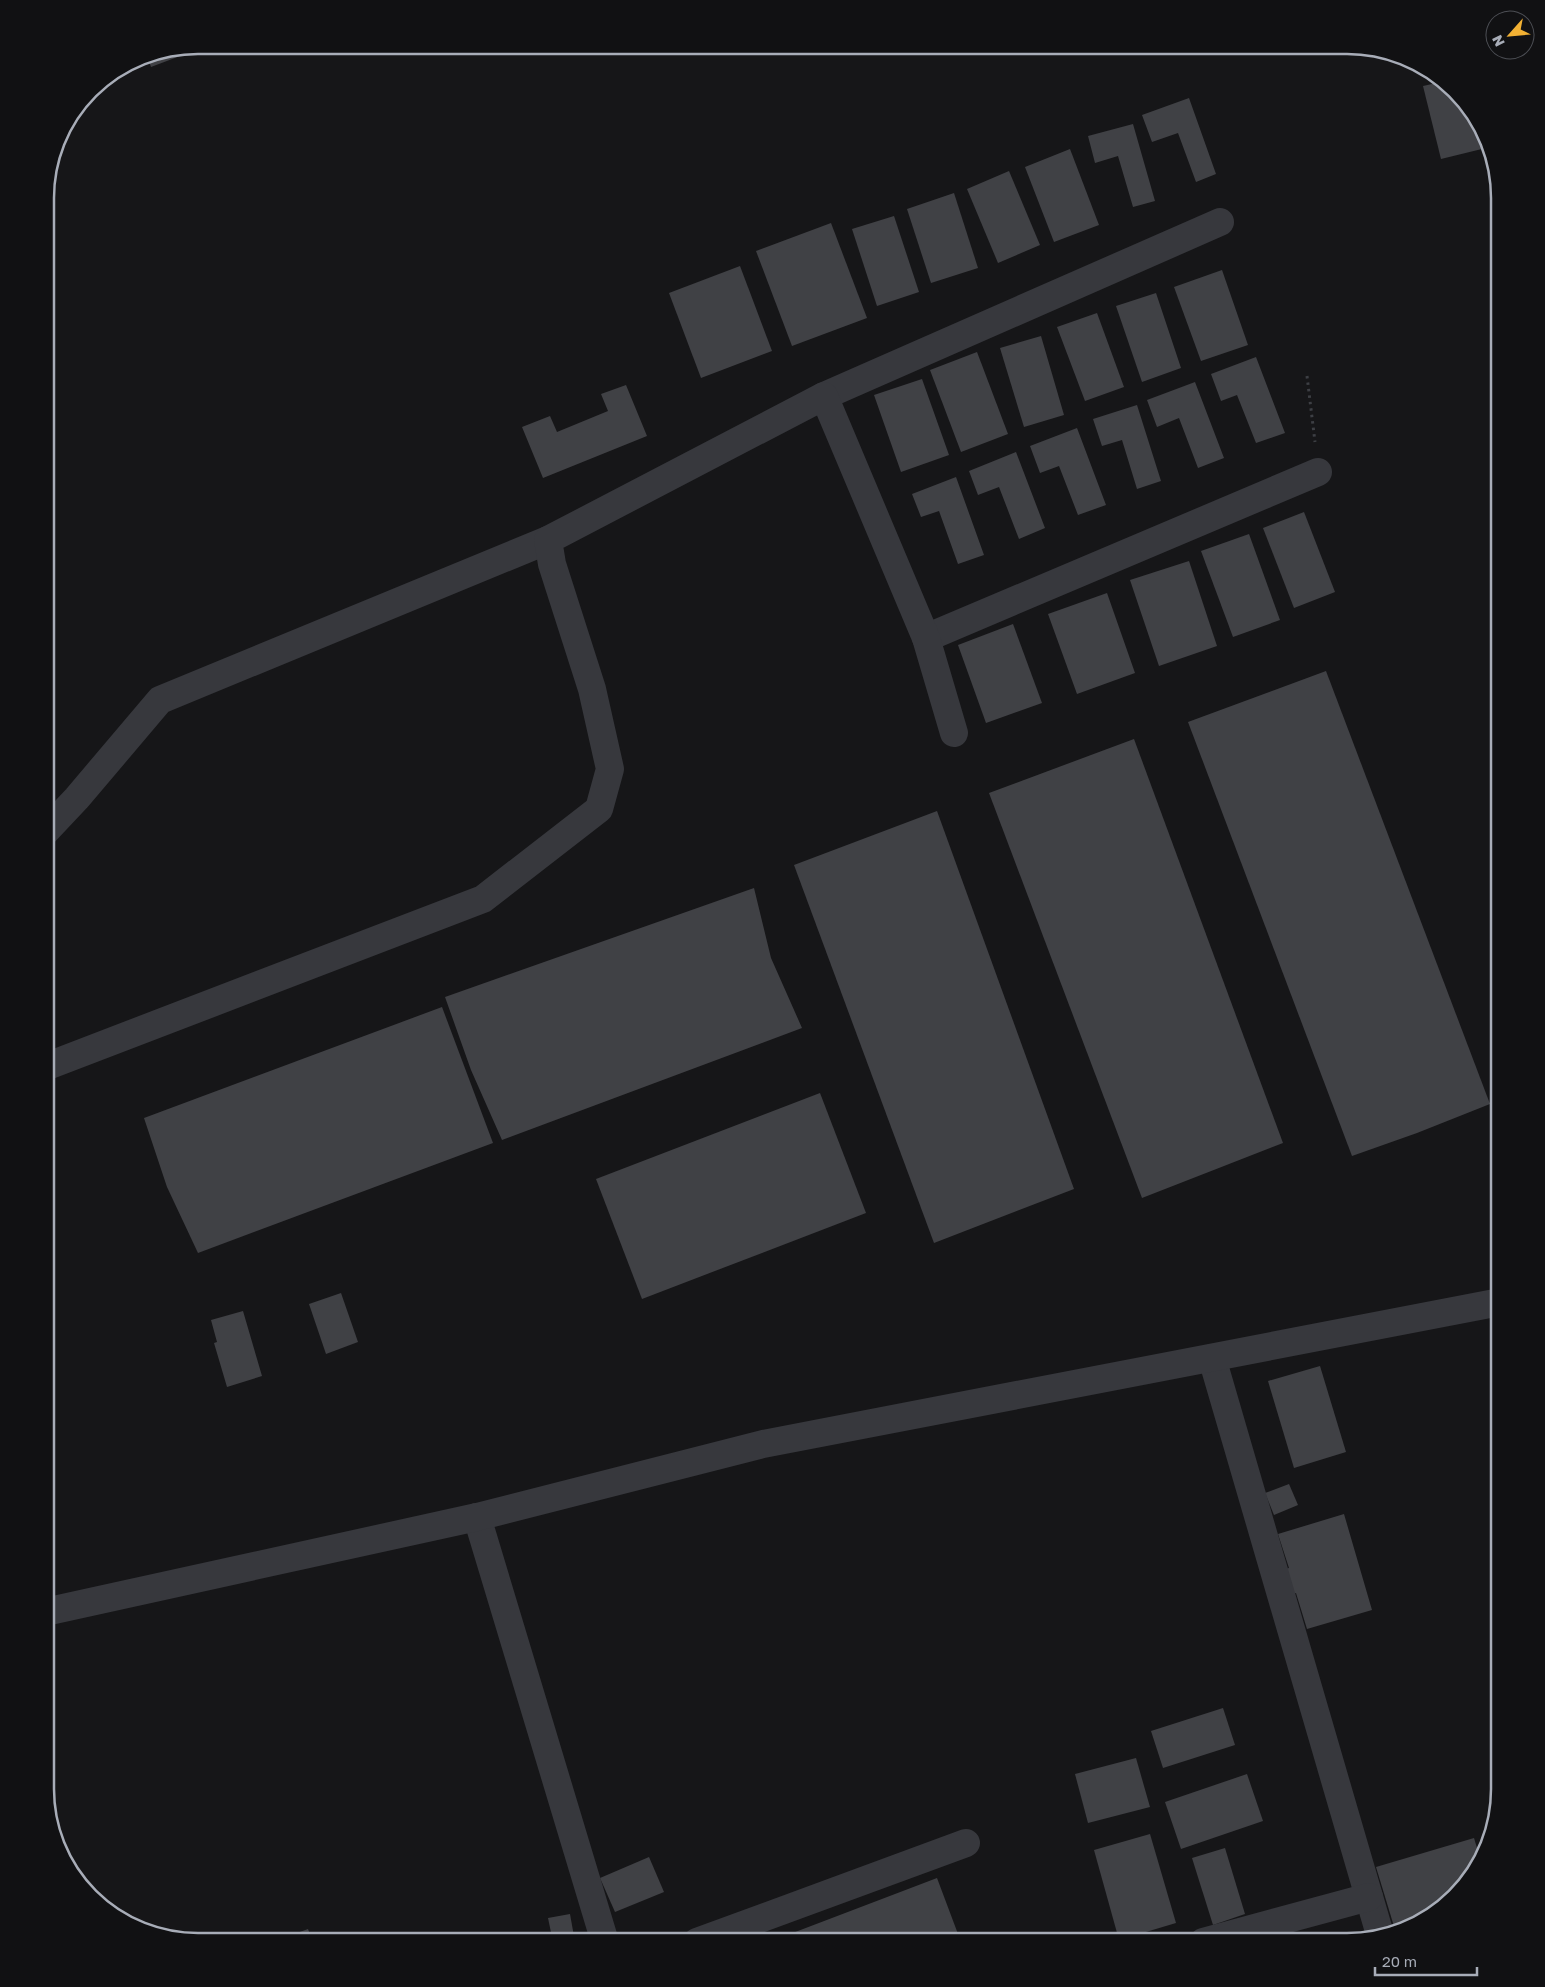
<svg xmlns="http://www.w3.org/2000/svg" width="1545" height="1987" font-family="'Golos Text',sans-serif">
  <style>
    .building { fill: #404145 }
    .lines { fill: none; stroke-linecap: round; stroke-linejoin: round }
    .path { stroke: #3d3f44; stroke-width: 3; stroke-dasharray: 2.5 4; stroke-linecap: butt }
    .minor { stroke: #37383d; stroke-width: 28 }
    .rim { fill: none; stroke: #a8adb8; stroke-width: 2.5 }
  </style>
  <rect width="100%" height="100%" fill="#161618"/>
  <g class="building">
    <path d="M198,45h11l-58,22 -4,-12z"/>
    <path d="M1441,82l33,31 16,34 -49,12 -18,-73z"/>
    <path d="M1189,98l27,76 -20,8 -18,-49 -26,9 -10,-27z"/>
    <path d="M1133,124l22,77 -22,6 -15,-51 -23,7 -7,-27z"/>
    <path d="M1070,149l29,76 -45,17 -29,-75z"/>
    <path d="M1009,171l31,74 -42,18 -31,-74z"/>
    <path d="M954,193l24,75 -47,15 -24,-74z"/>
    <path d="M894,216l25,76 -42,14 -25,-77z"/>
    <path d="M831,223l36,95 -75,28 -36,-95z"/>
    <path d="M740,266l32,85 -71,27 -32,-85z"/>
    <path d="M1222,270l26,75 -47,16 -27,-74z"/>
    <path d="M1156,293l25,75 -39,14 -26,-76z"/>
    <path d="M1097,313l27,74 -39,14 -28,-74z"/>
    <path d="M1041,336l23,79 -40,12 -24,-79z"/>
    <path d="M977,352l31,82 -47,18 -31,-82z"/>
    <path d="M1256,357l29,76 -29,10 -19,-48 -16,6 -10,-27z"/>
    <path d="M922,379l27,76 -48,17 -27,-77z"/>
    <path d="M1195,382l29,76 -26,10 -19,-50 -22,9 -10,-27z"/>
    <path d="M626,385l21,51 -104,42 -21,-51 28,-11 7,16 51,-21 -7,-17z"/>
    <path d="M1137,405l24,76 -24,8 -15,-49 -20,6 -9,-27z"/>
    <path d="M1077,428l29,77 -28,10 -19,-49 -19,7 -10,-27z"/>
    <path d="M1016,452l29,76 -26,11 -20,-52 -21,8 -9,-24z"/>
    <path d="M956,477l28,78 -26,9 -19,-53 -18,6 -9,-23z"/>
    <path d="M1304,512l31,80 -41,16 -31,-80z"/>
    <path d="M1249,534l31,86 -47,17 -32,-86z"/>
    <path d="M1189,561l28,85 -58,20 -29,-86z"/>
    <path d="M1107,593l28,80 -58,21 -29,-80z"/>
    <path d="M1013,624l29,79 -56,20 -28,-78z"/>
    <path d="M1326,671l164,433 -73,29 -65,23 -164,-434z"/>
    <path d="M1134,739l149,404 -141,55 -153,-405z"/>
    <path d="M937,811l137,378 -140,54 -140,-378z"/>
    <path d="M754,888l17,70 31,70 -300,112 -31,-70 -26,-73z"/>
    <path d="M442,1007l51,136 -295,110 -31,-66 -23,-69z"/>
    <path d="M820,1093l46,120 -224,86 -46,-120z"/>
    <path d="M341,1293l17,49 -32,12 -17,-50z"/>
    <path d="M243,1311l19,65 -35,11 -13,-44 3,-1 -6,-22z"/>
    <path d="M1320,1366l26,86 -52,16 -26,-87z"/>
    <path d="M1289,1484l9,21 -24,10 -9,-22z"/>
    <path d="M1344,1514l28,96 -65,19 -11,-36 -8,2 -7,-25 8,-2 -11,-34z"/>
    <path d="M1223,1708l12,37 -72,23 -12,-37z"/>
    <path d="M1136,1758l14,49 -62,16 -13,-49z"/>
    <path d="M1247,1774l16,47 -82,28 -16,-47z"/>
    <path d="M1150,1834l26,89 -57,17 -25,-90z"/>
    <path d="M1474,1838l7,23 -1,4 -48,51 -36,17 -20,-66z"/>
    <path d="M1225,1848l20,66 -32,11 -21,-67z"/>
    <path d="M649,1857l15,35 -49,20 -15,-34z"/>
    <path d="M937,1878l24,64h-192z"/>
    <path d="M570,1914l5,28h-22l-5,-24z"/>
    <path d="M308,1929l5,13h-41z"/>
  </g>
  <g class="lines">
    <path class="path" d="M1307,376l8,66"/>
    <g class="minor">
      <path d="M824,396l396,-174"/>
      <path d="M926,638l392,-166"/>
      <path d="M45,832l32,-34 83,-98 388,-160"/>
      <path d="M45,1067l438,-168 116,-90 11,-40 -18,-80 -40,-125 -4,-24 276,-144 102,242 28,95"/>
      <path d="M1212,1358l169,580"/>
      <path d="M477,1517l128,425"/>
      <path d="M45,1612l432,-95 286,-73 737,-142"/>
      <path d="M697,1942l269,-99"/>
      <path d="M1203,1942l166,-45"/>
    </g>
  </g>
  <path d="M0 0H1545V1987H0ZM198 54H1347A144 144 0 0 1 1491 198V1789A144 144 0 0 1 1347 1933H198A144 144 0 0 1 54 1789V198A144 144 0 0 1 198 54Z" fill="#111113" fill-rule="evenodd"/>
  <path class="rim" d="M198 54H1347A144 144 0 0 1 1491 198V1789A144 144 0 0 1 1347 1933H198A144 144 0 0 1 54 1789V198A144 144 0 0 1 198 54Z"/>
  <g transform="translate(1510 35) rotate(243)"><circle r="24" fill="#111113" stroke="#4d4f55"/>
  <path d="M0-4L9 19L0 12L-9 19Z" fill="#f2b134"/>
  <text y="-8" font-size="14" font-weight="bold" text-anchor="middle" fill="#a8adb8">N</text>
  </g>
  <path d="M1375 1967v8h102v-8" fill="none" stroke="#a8adb8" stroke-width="2.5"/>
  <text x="1382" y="1967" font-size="15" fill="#a8adb8" stroke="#111113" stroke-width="4" paint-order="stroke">20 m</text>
</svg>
